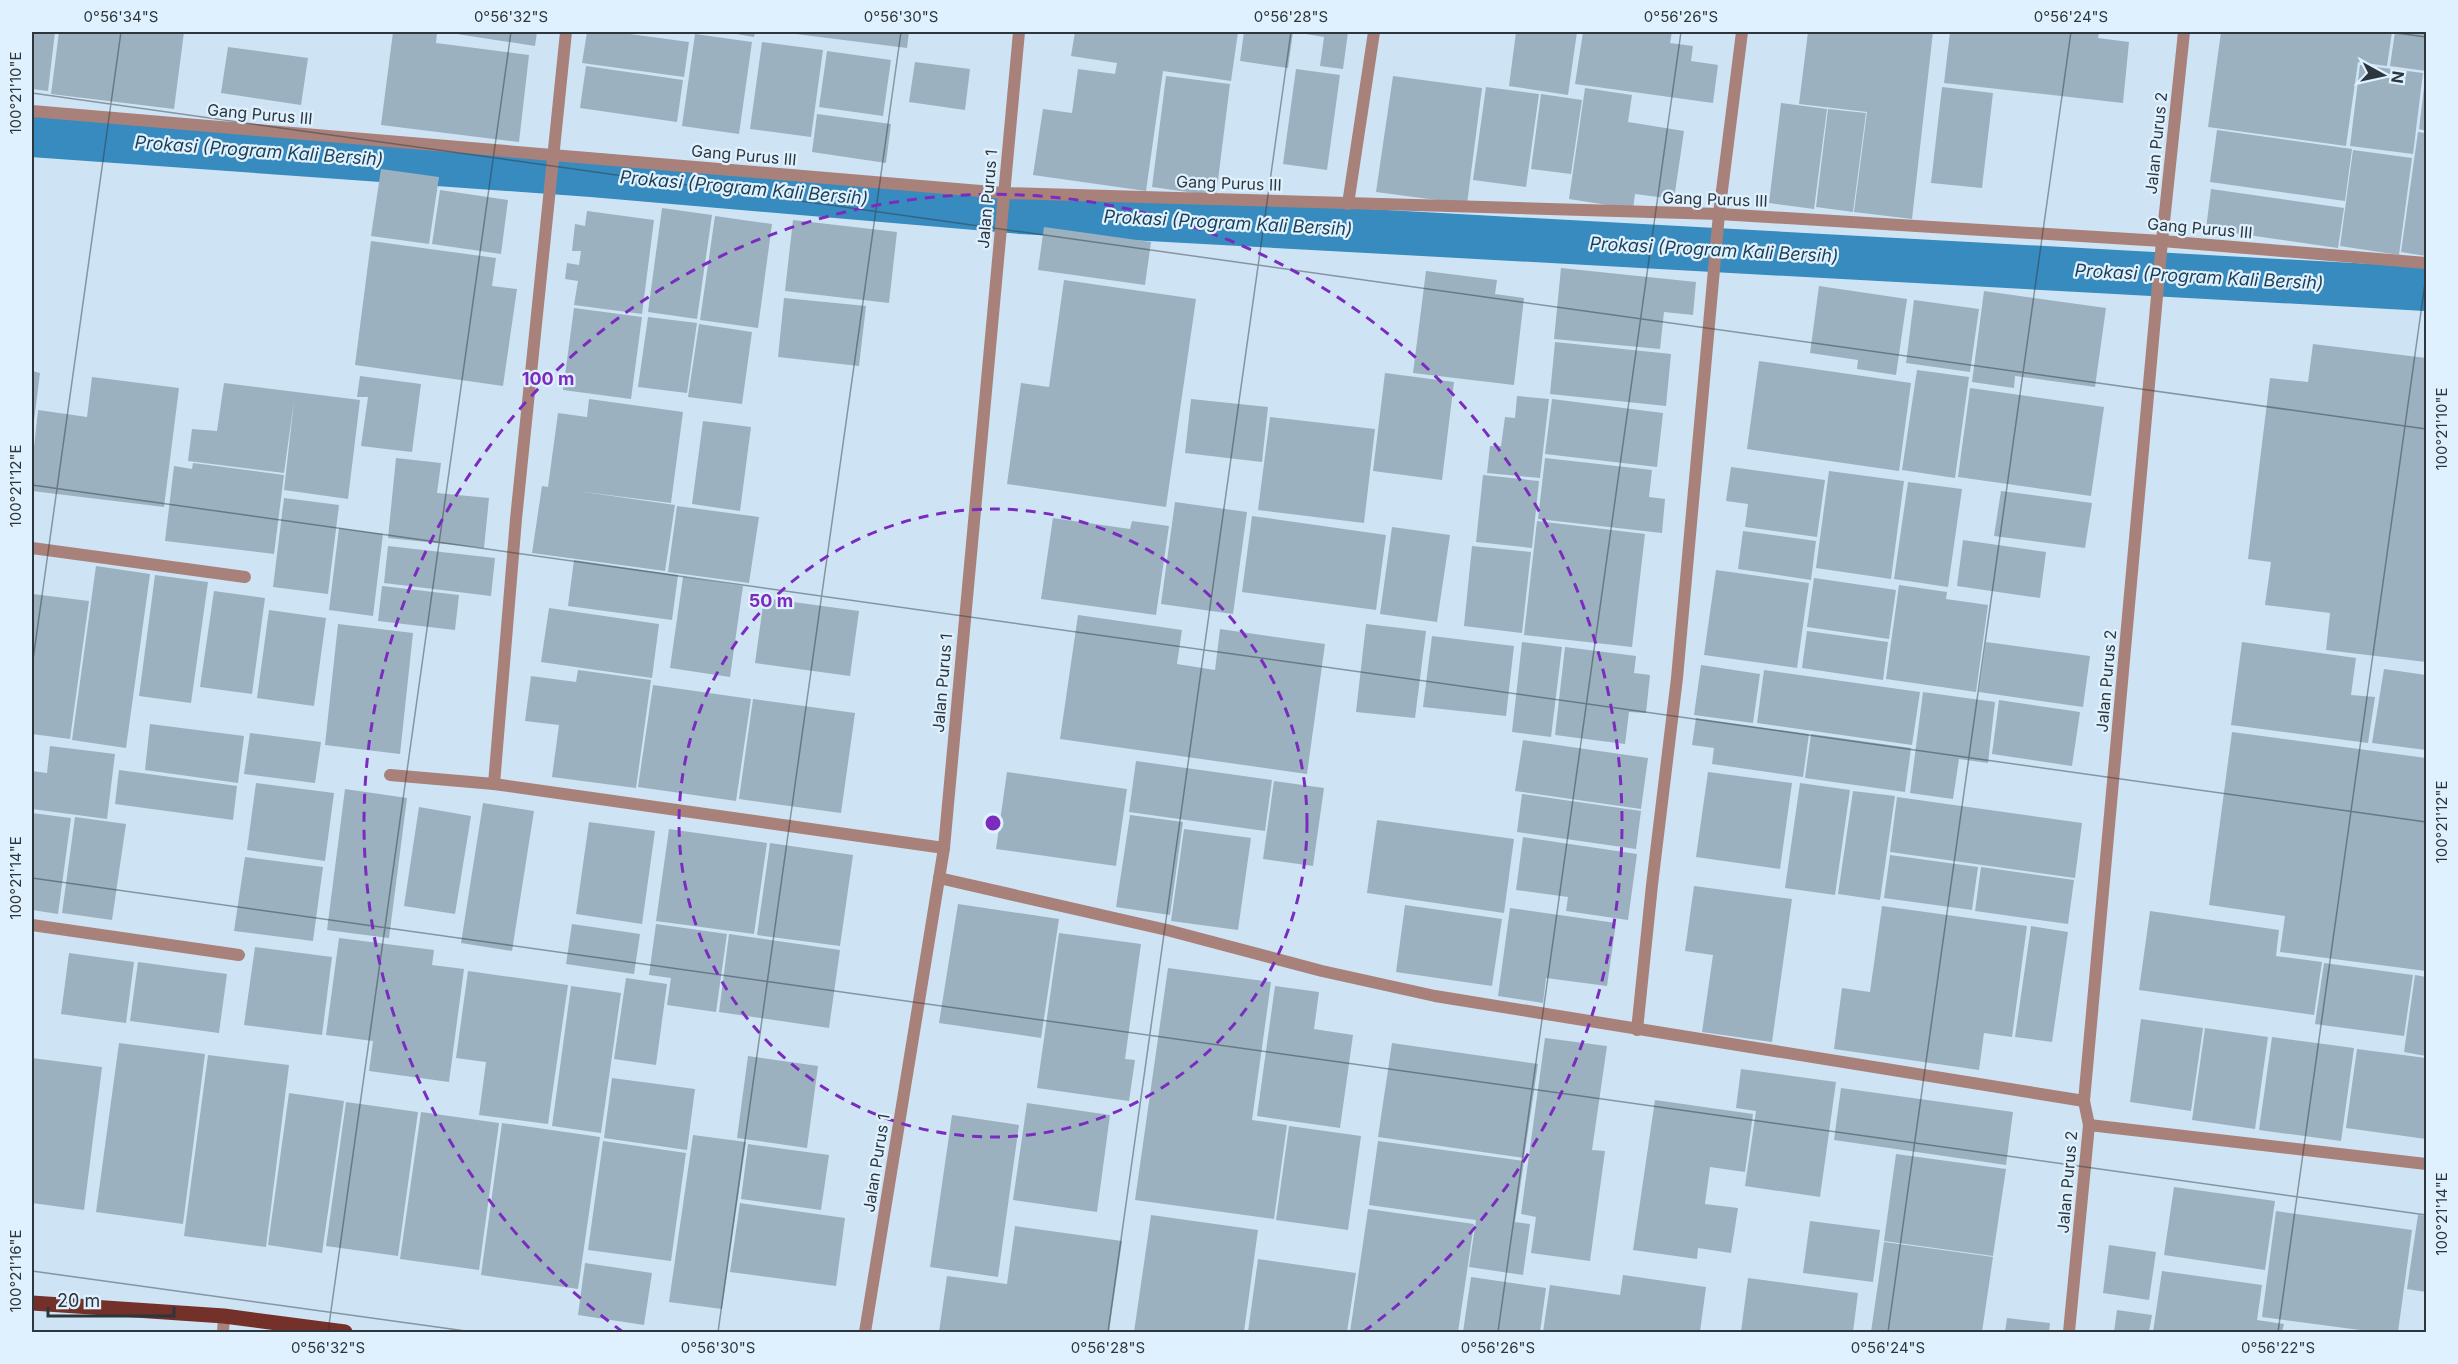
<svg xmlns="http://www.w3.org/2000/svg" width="2458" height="1364" font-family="Inter,sans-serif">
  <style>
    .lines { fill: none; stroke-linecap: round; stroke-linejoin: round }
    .canal { stroke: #388bbf; stroke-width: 44 }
    .building { fill: #9bb1c0 }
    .street { stroke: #a9817b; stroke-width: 12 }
    .primary { stroke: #73312a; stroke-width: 15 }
    .ticks { fill: none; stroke: #2d363c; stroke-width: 1.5; stroke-opacity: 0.45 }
    .ring { fill: none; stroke: #7b2cbf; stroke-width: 3; stroke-dasharray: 10 8 }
    .labels { text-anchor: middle; stroke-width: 4.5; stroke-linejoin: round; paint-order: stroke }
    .street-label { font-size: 16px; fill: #2d363c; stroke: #dff1fe }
    .water-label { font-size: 18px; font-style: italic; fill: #1c3f56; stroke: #dff1fe }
    .centre { fill: #7b2cbf; stroke: #dff1fe; stroke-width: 3 }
    .ring-label { font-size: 18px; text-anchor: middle; font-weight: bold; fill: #7b2cbf; stroke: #dff1fe; stroke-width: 4.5; stroke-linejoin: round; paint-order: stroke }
    .neatline { fill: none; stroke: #2d363c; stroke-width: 2 }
    .ticks-label { font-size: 15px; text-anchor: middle; fill: #2d363c }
  </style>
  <rect width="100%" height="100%" fill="#cee4f5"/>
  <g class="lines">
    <path class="canal" d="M32,135l560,40 429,37 1405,77"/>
  </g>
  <g class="building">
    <path d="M32,32h23l-7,59 -16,-2z"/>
    <path d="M59,32h125l-10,77 -123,-15z"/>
    <path d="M393,32h44l-1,11 93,12 -10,87 -138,-17z"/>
    <path d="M444,32h93l-2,14z"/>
    <path d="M587,32h28l74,10 -5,35 -102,-14z"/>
    <path d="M725,32h30l-1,5z"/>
    <path d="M780,32h129l-2,16z"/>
    <path d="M1075,32h163l-7,49 -68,-10 -17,120 -113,-16 10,-66 29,4 6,-44 37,5 2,-11 -46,-7z"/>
    <path d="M1244,32h49l-5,36 -48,-7z"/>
    <path d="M1294,32h54l-5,37 -23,-3 4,-29z"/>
    <path d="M1516,32h61l-9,63 -59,-9z"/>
    <path d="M1583,32h89l-2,11 23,3 -2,15 27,4 -5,38 -138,-19z"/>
    <path d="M1808,32h125l-21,187 -58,-7 13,-100 -68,-8z"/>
    <path d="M1950,32h149l-1,6 31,4 -6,61 -179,-20z"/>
    <path d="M2221,32h171l-5,34 -29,-4 -12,84 -138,-19z"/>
    <path d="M2395,32h31v39l-36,-5z"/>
    <path d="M695,34l57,8 -13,92 -57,-8z"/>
    <path d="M762,42l61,8 -12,87 -61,-8z"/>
    <path d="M228,47l80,11 -7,47 -80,-12z"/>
    <path d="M827,51l64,9 -8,56 -64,-9z"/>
    <path d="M915,62l55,7 -5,41 -56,-8z"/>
    <path d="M2360,65l63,8 -10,81 -63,-8z"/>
    <path d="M586,66l97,14 -6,42 -97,-14z"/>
    <path d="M1296,69l44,6 -13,95 -44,-6z"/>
    <path d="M1166,76l64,8 -14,112 -64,-9z"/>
    <path d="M1393,76l89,12 -15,116 -91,-12z"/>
    <path d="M2425,79h1v52l-7,-2z"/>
    <path d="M1486,87l53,7 -13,93 -53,-7z"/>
    <path d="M1942,87l51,6 -11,95 -51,-5z"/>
    <path d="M1585,88l47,7 -4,27 56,9 -10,68 -39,-5 -2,15 -64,-10z"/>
    <path d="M1541,94l41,6 -11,74 -40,-5z"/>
    <path d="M1781,103l46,6 -13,100 -45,-6z"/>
    <path d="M1828,109l38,4 -13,99 -37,-5z"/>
    <path d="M817,114l74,10 -5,39 -74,-11z"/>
    <path d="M2217,130l135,19 -7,52 -135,-19z"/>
    <path d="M2418,132l8,1v123l-25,-4z"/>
    <path d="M2353,150l59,8 -13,97 -59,-9z"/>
    <path d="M381,169l58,8 -10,67 -58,-8z"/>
    <path d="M2211,189l133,19 -6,40 -132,-19z"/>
    <path d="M440,190l68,10 -7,54 -69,-10z"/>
    <path d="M662,208l50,7 -15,104 -49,-7z"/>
    <path d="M587,211l67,9 -12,94 -68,-9 4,-24 -13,-2 2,-16 12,2 2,-14h-9l3,-27 10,2z"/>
    <path d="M715,216l57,8 -14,104 -58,-8z"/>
    <path d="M793,220l104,12 -8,71 -104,-12z"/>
    <path d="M1044,227l107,15 -6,43 -107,-15z"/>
    <path d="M371,241l125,17 -4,28 25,3 -14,97 -148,-21z"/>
    <path d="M1561,268l135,14 -3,33 -29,-3 -4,37 -106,-10z"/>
    <path d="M1426,271l71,9 -2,14 29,4 -10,87 -101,-12z"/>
    <path d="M1064,280l132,19 -30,208 -159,-23 14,-101 28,4z"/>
    <path d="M1819,286l88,13 -11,76 -39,-6 1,-9 -48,-7z"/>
    <path d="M1984,291l122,17 -11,79 -80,-11 -1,12 -42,-6z"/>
    <path d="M784,298l82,8 -7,60 -81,-9z"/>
    <path d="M1914,300l65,9 -9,63 -64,-9z"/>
    <path d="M574,308l68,9 -11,82 -68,-9z"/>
    <path d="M648,317l49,6 -10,70 -49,-6z"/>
    <path d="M699,324l53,8 -10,72 -54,-7z"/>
    <path d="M1555,342l116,12 -5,52 -116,-12z"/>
    <path d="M2313,344l113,14v304l-100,-12 4,-37 -65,-8 6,-43 -23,-3 22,-181 38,4z"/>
    <path d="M1759,361l152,22 -12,88 -152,-22z"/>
    <path d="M1917,370l52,7 -14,101 -53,-8z"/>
    <path d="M32,371l8,2 -7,56h-1z"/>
    <path d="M1385,373l69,9 -12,98 -69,-9z"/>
    <path d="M360,376l61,8 -9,68 -51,-6 7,-49h-11z"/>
    <path d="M92,377l87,11 -15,119 -132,-16v-25l6,-56 49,7z"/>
    <path d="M224,383l136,17 -12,99 -64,-9 10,-89 -10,72 -96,-12 4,-32 25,2z"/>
    <path d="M1970,388l134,19 -13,89 -133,-19z"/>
    <path d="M1517,396l32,3 -9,79 -53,-5 3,-27h11l4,-29 10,1z"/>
    <path d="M589,399l94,13 -12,91 -94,-12 98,14 -10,66 -133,-18 10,-67 6,1 10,-74 29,4z"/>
    <path d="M1191,399l77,8 -6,55 -77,-9z"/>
    <path d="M1552,399l111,14 -6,54 -112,-13z"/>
    <path d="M1270,417l105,12 -11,94 -106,-13z"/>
    <path d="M703,421l48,6 -11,84 -48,-7z"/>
    <path d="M396,458l45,5 -4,30 52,5 -5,50 -96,-10z"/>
    <path d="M1545,458l107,12 -3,27 16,2 -3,34 -124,-14z"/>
    <path d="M193,463l91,12 -10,79 -109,-13 9,-75 18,3z"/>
    <path d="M1731,467l94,13 -8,57 -72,-10 3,-23 -22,-3z"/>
    <path d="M1829,471l75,10 -13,98 -75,-11z"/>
    <path d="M1483,475l56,6 -7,67 -56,-6z"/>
    <path d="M1908,482l54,7 -14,98 -54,-8z"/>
    <path d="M2001,491l91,12 -7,45 -91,-12z"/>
    <path d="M284,498l55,7 -11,89 -55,-7z"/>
    <path d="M1175,502l72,10 -14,102 -72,-10z"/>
    <path d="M677,506l82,11 -10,66 -81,-11z"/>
    <path d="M1252,516l134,19 -10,75 -134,-18z"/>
    <path d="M1053,518l77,11 2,-8 37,5 -13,89 -115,-16z"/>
    <path d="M1537,521l108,13 -13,113 -108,-12z"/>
    <path d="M1392,527l58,8 -13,87 -57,-8z"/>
    <path d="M339,528l44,6 -10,82 -44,-6z"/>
    <path d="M1743,531l73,10 -5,39 -73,-11z"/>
    <path d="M1963,540l83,12 -6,46 -83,-12z"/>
    <path d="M388,546l107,12 -4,38 -107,-13z"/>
    <path d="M1472,546l59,6 -9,81 -58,-7z"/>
    <path d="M574,560l104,15 -6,45 -104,-14z"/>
    <path d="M96,566l54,8 -24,174 -54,-8z"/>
    <path d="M1716,570l93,13 -12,85 -93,-13z"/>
    <path d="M155,575l53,7 -17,121 -52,-7z"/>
    <path d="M683,577l60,9 -13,91 -60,-9z"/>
    <path d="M1814,578l82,12 -7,49 -82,-12z"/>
    <path d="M1899,585l48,7 -1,7 42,6 -12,87 -90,-13z"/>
    <path d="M382,586l77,9 -4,35 -77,-9z"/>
    <path d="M214,591l51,7 -13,96 -52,-7z"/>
    <path d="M33,594l56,7 -19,138 -38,-5z"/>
    <path d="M764,598l95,13 -9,65 -95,-13z"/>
    <path d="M549,608l110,16 -7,54 -111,-16z"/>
    <path d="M269,610l57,8 -12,88 -57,-8z"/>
    <path d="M1078,615l104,15 -5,34 38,6 5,-41 105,15 -18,130 -247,-35z"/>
    <path d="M338,624l75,9 -13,121 -75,-9z"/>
    <path d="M1366,624l60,7 -11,87 -59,-6z"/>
    <path d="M1807,631l81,11 -5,38 -81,-12z"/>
    <path d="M1432,636l82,10 -8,70 -83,-9z"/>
    <path d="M1522,642l40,5 -11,90 -39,-5z"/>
    <path d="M1986,642l104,14 -7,51 -104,-15z"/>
    <path d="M2242,642l114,16 -5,37 24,2 -7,46 -137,-18z"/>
    <path d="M1565,647l71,9 -2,17 16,2 -4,38 -17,-1 -4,32 -70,-9z"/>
    <path d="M1701,665l59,9 -7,49 -59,-8z"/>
    <path d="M2384,669l42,6v75l-54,-7z"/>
    <path d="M578,670l73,10 -15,108 -84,-11 7,-52 -34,-4 6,-45 45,6z"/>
    <path d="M1764,670l156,22 -8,53 -155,-22z"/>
    <path d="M653,685l98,14 -15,102 -98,-14z"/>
    <path d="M1923,692l72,10 -7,61 -29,-4 -6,40 -43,-6z"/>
    <path d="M753,699l102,14 -14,100 -102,-14z"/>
    <path d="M1999,700l81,12 -8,54 -80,-12z"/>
    <path d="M1696,718l113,16 -6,43 -91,-13 2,-16 -22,-3z"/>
    <path d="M150,724l94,12 -6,47 -93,-13z"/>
    <path d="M2232,732l194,26v213l-146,-19 5,-36 -76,-11z"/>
    <path d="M250,733l71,9 -6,41 -71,-9z"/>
    <path d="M1811,734l100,14 -6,44 -100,-14z"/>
    <path d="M1523,740l125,18 -7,51 -126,-18z"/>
    <path d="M50,746l65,8 -8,65 -75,-10v-38l15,2z"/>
    <path d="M1136,761l136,19 -7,51 -136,-19z"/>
    <path d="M119,770l118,16 -4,34 -118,-16z"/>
    <path d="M1007,772l120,17 -11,77 -120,-17z"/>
    <path d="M1708,772l84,11 -12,86 -84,-12z"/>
    <path d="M1274,781l50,7 -11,78 -50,-7z"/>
    <path d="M256,783l78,10 -9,68 -78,-11z"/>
    <path d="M1800,783l50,7 -15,105 -50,-7z"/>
    <path d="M345,789l62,9 -18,140 -62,-8z"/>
    <path d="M1853,791l42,5 -15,104 -42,-6z"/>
    <path d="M1522,794l119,17 -5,38 -119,-17z"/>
    <path d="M1897,797l185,26 -7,55 -185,-26z"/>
    <path d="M483,803l51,8 -22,140 -51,-8z"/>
    <path d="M419,807l52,9 -16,98 -51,-8z"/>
    <path d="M32,813l39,5 -13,96 -26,-4z"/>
    <path d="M1130,815l53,7 -13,93 -54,-8z"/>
    <path d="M75,817l51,7 -14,96 -50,-7z"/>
    <path d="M1377,820l137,19 -10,74 -137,-20z"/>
    <path d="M589,822l66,9 -13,93 -66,-10z"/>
    <path d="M669,829l98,14 -13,91 -98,-13z"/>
    <path d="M1184,829l67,9 -13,92 -67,-9z"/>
    <path d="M1523,837l114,17 -9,66 -62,-9 2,-14 -52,-7z"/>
    <path d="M770,843l83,12 -13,91 -83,-11z"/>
    <path d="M1890,855l88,12 -6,43 -88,-12z"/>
    <path d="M245,857l78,10 -10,74 -79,-10z"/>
    <path d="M1981,867l93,13 -6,44 -93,-13z"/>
    <path d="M1694,886l98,13 -20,143 -70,-10 11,-77 -28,-4z"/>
    <path d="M958,904l101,15 -18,119 -102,-15z"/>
    <path d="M1405,905l97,14 -10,67 -96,-14z"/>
    <path d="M1882,906l145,20 -15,111 -28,-4 -5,37 -145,-21 8,-61 28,4z"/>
    <path d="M1510,908l106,15 -9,63 -61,-8 -3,25 -45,-7z"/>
    <path d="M2150,911l129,19 -3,26 46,6 -8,53 -175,-25z"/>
    <path d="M572,924l68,10 -6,40 -68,-10z"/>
    <path d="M656,924l71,10 -11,78 -49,-7 4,-27 -22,-3z"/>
    <path d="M2031,926l37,6 -16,110 -37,-5z"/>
    <path d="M1059,933l82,11 -16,115 10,1 -6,41 -92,-13z"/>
    <path d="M729,934l111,16 -11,78 -110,-16z"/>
    <path d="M339,938l95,12 -2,15 32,4 -15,113 -80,-11 4,-30 -47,-6z"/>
    <path d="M255,947l77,10 -10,78 -78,-10z"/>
    <path d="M69,953l65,9 -8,61 -65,-9z"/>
    <path d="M138,962l89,12 -8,59 -89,-12z"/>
    <path d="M2324,963l89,12 -9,61 -89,-12z"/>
    <path d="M1168,968l103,14 -19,138 35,5 -13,94 -139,-19z"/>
    <path d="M468,971l100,14 -20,139 -69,-9 7,-53 -30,-4z"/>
    <path d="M2415,975l11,2v79l-22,-4z"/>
    <path d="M626,978l41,6 -11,81 -42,-6z"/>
    <path d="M571,986l50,7 -20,140 -49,-7z"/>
    <path d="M1275,986l44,6 -5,37 39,6 -13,93 -83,-12z"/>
    <path d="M2141,1019l62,9 -12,83 -61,-9z"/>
    <path d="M2205,1028l63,9 -13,92 -63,-9z"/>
    <path d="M2272,1037l82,11 -13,93 -82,-11z"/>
    <path d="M1545,1038l62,8 -15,104 13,1 -15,110 -59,-8 5,-36 -15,-3z"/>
    <path d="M119,1043l86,11 -22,170 -87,-12z"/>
    <path d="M1392,1043l146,21 -14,94 -146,-21z"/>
    <path d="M2357,1049l69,9v81l-80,-11z"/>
    <path d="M208,1055l81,10 -23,182 -82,-11z"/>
    <path d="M748,1056l70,10 -11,82 -70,-10z"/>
    <path d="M32,1058l70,9 -18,143 -52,-7z"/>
    <path d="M1741,1069l95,13 -16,115 -75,-11 11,-75 -20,-3z"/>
    <path d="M612,1078l83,11 -8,61 -83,-12z"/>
    <path d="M1841,1088l172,24 -7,53 -172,-25z"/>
    <path d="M289,1093l55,8 -22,152 -54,-8z"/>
    <path d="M1655,1100l98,14 -8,58 -35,-5 -5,37 33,4 -7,45 -33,-5 -1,11 -64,-9z"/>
    <path d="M346,1102l72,10 -20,144 -72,-10z"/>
    <path d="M1027,1103l83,12 -13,97 -84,-12z"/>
    <path d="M421,1112l78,11 -20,147 -79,-11z"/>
    <path d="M952,1115l67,10 -21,152 -68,-10z"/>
    <path d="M502,1123l98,14 -22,152 -97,-14z"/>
    <path d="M1289,1126l72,10 -13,94 -72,-10z"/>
    <path d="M693,1135l53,7 -24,167 -53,-7z"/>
    <path d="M603,1141l83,12 -15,108 -83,-11z"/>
    <path d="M1378,1141l146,20 -9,61 15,2 -7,51 -54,-8 7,-47 -107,-15z"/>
    <path d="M748,1144l81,11 -8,55 -80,-11z"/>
    <path d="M1896,1154l110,15 -13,87 -109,-15z"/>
    <path d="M2174,1187l101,14 -10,69 -101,-15z"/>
    <path d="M740,1203l105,15 -9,68 -106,-14z"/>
    <path d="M1368,1209l106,15 -16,108h-108z"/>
    <path d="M2276,1211l136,19 -14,102h-23l-113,-15z"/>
    <path d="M1151,1215l107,15 -14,102h-110z"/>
    <path d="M2418,1215l8,1v76l-19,-3z"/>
    <path d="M1810,1221l70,9 -7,52 -70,-9z"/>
    <path d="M1015,1226l107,15 -13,91h-170l8,-56 60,8z"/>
    <path d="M1884,1242l109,15 -11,75h-111z"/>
    <path d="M2109,1245l47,7 -7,48 -46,-7z"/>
    <path d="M1258,1259l98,14 -9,59h-99z"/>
    <path d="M585,1263l67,10 -8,52 -66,-10z"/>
    <path d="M2162,1271l100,14 -5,35 27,4 -2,8h-129z"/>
    <path d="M1623,1275l83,12 -6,45h-157l7,-47 70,10z"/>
    <path d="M1471,1277l75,11 -6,44h-77z"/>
    <path d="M1748,1278l110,15 -5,39h-112z"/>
    <path d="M2117,1310l35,5 -3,17h-35z"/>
    <path d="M2007,1318l43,5 -1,9h-44z"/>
  </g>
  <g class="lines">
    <g class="street">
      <path d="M32,111l972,82 715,21 443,27 264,22"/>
      <path d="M1348,204l26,-172"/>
      <path d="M32,548l213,29"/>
      <path d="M390,775l104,9 450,64"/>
      <path d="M494,784l22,-265 50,-487"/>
      <path d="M939,878l228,52 155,41 113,25 649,105"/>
      <path d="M32,925l207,30"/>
      <path d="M1637,1030l15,-145 25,-207 42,-464 23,-182"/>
      <path d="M2089,1125l337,39"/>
      <path d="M223,1332l1,-16"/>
      <path d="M865,1332l79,-484 75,-816"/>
      <path d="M2069,1332l20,-207 -5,-24 78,-860 22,-209"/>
    </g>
    <path class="primary" d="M32,1303l192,13 121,16"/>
  </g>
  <path class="ticks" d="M2389,32l37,5M32,93l2394,336M32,485l2394,337M32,667l89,-635M32,878l2394,337M32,1271l441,61M328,1332l183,-1300M718,1332l183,-1300M1108,1332l183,-1300M1498,1332l183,-1300M1888,1332l183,-1300M2278,1332l148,-1056"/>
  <g class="ring">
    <circle cx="993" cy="823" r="314"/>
    <path d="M623 1332A629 629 0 1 1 1363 1332"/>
  </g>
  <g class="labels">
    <g class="street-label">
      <text transform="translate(260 114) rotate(5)" y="6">Gang Purus III</text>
      <text transform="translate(2156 143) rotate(-84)" y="6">Jalan Purus 2</text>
      <text transform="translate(744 155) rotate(5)" y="6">Gang Purus III</text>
      <text transform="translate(1229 183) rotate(2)" y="6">Gang Purus III</text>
      <text transform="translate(987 199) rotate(-85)" y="6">Jalan Purus 1</text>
      <text transform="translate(1715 199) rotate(2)" y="6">Gang Purus III</text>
      <text transform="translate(2200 228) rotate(5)" y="6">Gang Purus III</text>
      <text transform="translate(2106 681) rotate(-85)" y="6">Jalan Purus 2</text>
      <text transform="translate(942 683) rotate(-85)" y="6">Jalan Purus 1</text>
      <text transform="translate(876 1163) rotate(-81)" y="6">Jalan Purus 1</text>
      <text transform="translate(2067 1182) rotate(-85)" y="6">Jalan Purus 2</text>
    </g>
    <g class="water-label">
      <text transform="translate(259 151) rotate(4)" y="6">Prokasi (Program Kali Bersih)</text>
      <text transform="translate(744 188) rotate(5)" y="6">Prokasi (Program Kali Bersih)</text>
      <text transform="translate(1228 223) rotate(3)" y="6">Prokasi (Program Kali Bersih)</text>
      <text transform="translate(1714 250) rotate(3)" y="6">Prokasi (Program Kali Bersih)</text>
      <text transform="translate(2199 277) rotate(3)" y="6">Prokasi (Program Kali Bersih)</text>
    </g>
  </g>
  <circle cx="993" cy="823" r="9" class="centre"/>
  <g class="ring-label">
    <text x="548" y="385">100 m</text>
    <text x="771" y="607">50 m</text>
  </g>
  <rect width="2458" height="1364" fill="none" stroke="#dff1fe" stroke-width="66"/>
  <g transform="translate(2383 75) rotate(98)" stroke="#dff1fe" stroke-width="4.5" paint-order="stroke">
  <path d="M0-4.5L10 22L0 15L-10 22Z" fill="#2d363c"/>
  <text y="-9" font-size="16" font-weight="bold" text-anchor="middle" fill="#2d363c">N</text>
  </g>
  <path d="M48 1307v9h126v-9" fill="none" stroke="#2d363c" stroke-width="3"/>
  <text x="57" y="1307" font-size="18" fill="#2d363c" stroke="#dff1fe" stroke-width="4.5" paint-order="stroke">20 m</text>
  <rect x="33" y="33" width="2392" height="1298" class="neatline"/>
  <g class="ticks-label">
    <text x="121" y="22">0°56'34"S</text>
    <text x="511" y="22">0°56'32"S</text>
    <text x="901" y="22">0°56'30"S</text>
    <text x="1291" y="22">0°56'28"S</text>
    <text x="1681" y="22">0°56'26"S</text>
    <text x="2071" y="22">0°56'24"S</text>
    <text transform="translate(16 93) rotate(-90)" y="5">100°21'10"E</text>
    <text transform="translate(2442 429) rotate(-90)" y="5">100°21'10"E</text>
    <text transform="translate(16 486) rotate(-90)" y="5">100°21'12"E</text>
    <text transform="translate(2442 822) rotate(-90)" y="5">100°21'12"E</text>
    <text transform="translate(16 878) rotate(-90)" y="5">100°21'14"E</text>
    <text transform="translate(2442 1214) rotate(-90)" y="5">100°21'14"E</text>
    <text transform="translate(16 1271) rotate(-90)" y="5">100°21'16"E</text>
    <text x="328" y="1353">0°56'32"S</text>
    <text x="718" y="1353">0°56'30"S</text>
    <text x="1108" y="1353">0°56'28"S</text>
    <text x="1498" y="1353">0°56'26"S</text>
    <text x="1888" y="1353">0°56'24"S</text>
    <text x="2278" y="1353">0°56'22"S</text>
  </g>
</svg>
